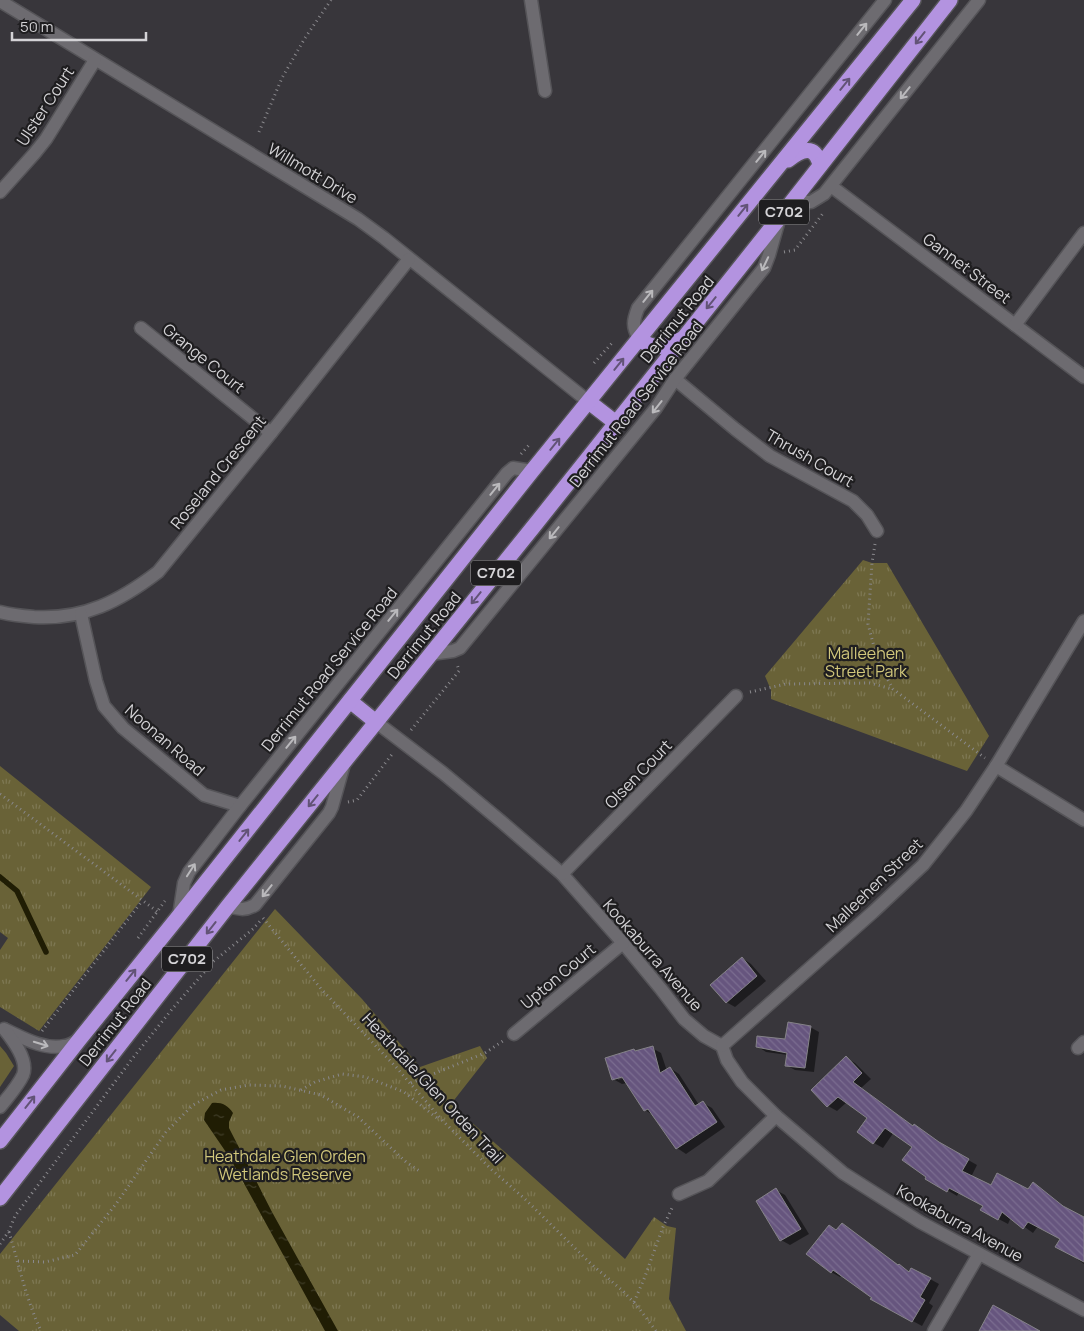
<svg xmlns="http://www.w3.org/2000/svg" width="1084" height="1331" font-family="Manrope,sans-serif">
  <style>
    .grass { fill: #696237 }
    .park { fill: url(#park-tufts) }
    .water { fill: url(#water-ripples) }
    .shadow { fill: #0007; fill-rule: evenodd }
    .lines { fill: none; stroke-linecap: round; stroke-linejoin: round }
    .stream { stroke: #201d04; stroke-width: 5.5 }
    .building { fill: url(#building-back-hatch); stroke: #858388 }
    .minor-casing { stroke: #555458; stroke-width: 15 }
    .highway-casing { stroke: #555458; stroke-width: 18 }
    .path { stroke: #8a898d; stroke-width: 3; stroke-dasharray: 1 4; stroke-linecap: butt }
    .minor { stroke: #6d6b70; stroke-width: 12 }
    .highway { stroke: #b393e0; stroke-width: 15 }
    .oneway { stroke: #bab9bc }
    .oneway2 { stroke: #625376 }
    .labels { text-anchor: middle; stroke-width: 4.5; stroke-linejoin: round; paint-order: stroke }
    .shield { fill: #1f1e20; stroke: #9e9d9f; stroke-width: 1 }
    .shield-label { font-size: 15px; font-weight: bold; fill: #d4d3d6 }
    .street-label { font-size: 16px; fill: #d4d3d6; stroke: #1f1e20 }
    .park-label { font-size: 16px; fill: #d1c77b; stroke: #1f1e20 }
  </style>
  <defs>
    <pattern id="park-tufts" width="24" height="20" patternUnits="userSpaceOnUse" patternTransform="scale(1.25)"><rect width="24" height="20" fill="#696237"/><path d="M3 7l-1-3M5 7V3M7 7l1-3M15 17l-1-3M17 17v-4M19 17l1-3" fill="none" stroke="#7e7853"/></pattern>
    <pattern id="water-ripples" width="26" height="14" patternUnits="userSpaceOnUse" patternTransform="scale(1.25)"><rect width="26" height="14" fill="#201d04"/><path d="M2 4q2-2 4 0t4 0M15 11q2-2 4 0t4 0" fill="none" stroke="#403d28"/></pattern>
    <pattern id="building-back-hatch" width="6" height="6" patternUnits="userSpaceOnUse" patternTransform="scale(1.25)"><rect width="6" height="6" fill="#66557e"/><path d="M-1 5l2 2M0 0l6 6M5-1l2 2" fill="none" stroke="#7b6d90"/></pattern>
  </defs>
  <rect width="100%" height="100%" fill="#38363b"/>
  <path class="grass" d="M0,1046l6,7 8,13 -14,21z"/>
  <g class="park">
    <path d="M863,560l9,3h15l102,173 -22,35 -196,-72v-9l-6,-14z"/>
    <path d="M0,766l151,121 -112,144 -39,-24v-57l8,-12 -8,-6z"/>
    <path d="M275,909l87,90 58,68 60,-21 7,12 -36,46 174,155 29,-42 13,9 9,2 -7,71 17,32h-667l-19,-16v-61z"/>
  </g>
  <path class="water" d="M212,1103c9,-1 16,2 21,10l-4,9v6l43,84 66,119h-13l-95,-173 -26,-38 1,-7z"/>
  <g class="shadow">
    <path d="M742,958l9,6 15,17 -31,26 -9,-5z"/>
    <path d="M810,1027l9,5 -5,40 -19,-2 -9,-5 2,-10 -22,-3 -9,-6 29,-6z"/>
    <path d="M652,1048l9,5 6,18 3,-3 9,6 20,31 4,-2 9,5 13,19 -39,27 -9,-6 -24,-33 -8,-5 -18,-27 -5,1 -9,-5 21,-29 3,2zM618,1077h10l-10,3z"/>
    <path d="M846,1058l9,5 16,16 -10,9 53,39 33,21 30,17 -6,12 20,10 37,3 5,-6 9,5 28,22 14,7v46l-7,-5v-1l-16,-19 -23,-13 -5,7 -22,-16 -3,7 -17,-9 -7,-9 -25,-14 -2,4 -30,-18 -13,-32 -20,-14 -11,16 -9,-5 -15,-11 10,-15 -22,-15 -10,9 -9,-5 -16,-16z"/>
    <path d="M776,1190l9,5 24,39 -19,11 -9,-5z"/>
    <path d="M808,1254l92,11 10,7 2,-3 27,15 -10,19 4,3 -11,20 -50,-27 1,-2 -31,-22 -2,2 -9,-5z"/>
  </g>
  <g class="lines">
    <path class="stream" d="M0,877l17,14 29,61"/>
  </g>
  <g class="building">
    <path d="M742,957l15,19 -31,27 -16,-18z"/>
    <path d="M788,1022l23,4 -6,42 -20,-2 2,-13 -31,-6 1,-11 28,3z"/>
    <path d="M653,1046l7,27 10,-6 25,39 8,-5 14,21 -41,27 -28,-40 -4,2 -22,-34 -10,3 -7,-22 29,-9 1,2z"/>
    <path d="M846,1056l16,17 -9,9 60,44 1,-2 25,18 30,17 -7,12 29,14 6,-12 31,16 5,-7 30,24 21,11v45l-29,-15 5,-8 -32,-17 -5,7 -21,-17 -4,8 -18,-10 3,-4 -34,-18 -2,4 -22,-13 1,-2 -24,-17 10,-13 -27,-19 -12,16 -16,-12 10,-14 -29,-21 -11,10 -16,-17z"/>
    <path d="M776,1188l25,41 -21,12 -24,-40z"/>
    <path d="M842,1223l56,42 1,-1 10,8 2,-4 20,10 -11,19 5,3 -13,22 -42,-23 2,-1 -39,-28 -2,3 -25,-19 23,-29 7,5z"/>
    <path d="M993,1305l47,26h-61z"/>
  </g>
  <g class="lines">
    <defs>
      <g id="minor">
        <path d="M531,0l14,91"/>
        <path d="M0,1l358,218 26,19 205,164"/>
        <path d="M831,186l253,191"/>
        <path d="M0,192l34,-38 12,-15 49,-79"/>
        <path d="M791,202h20l13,-8 155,-194"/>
        <path d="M1015,325l69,-92"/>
        <path d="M141,328l130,105"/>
        <path d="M639,339c-7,-13 -6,-18 -1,-31l247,-308"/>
        <path d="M675,379l60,50 35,27 83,45 14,14 10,16"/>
        <path d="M0,612c12,3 22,4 34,5 50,3 86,-16 124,-45l113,-139 138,-174"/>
        <path d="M81,614l15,67 8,25 19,22 81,67 36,11"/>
        <path d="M431,654l22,-3 7,-3 196,-240 19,-29 89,-111 5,-13 10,-35"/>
        <path d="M376,722l67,51 60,50 59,51 61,69 38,46 23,30 20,17 18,10 5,14 15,22 34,34 67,57 77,49 164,88"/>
        <path d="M996,766l88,54"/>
        <path d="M562,874l174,-178"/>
        <path d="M228,906c11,3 17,5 27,-1l74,-92 3,-6 12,-43"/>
        <path d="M179,916l5,-33 5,-11 51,-66 267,-333 6,-5 19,3"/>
        <path d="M6,1030c17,8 38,20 58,16 5,0 10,-4 15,-6"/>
        <path d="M514,1034l109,-91"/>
        <path d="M722,1046l151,-134 50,-47 43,-54 30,-45 88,-145"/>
        <path d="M1078,1048l6,-6"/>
        <path d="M0,1107c8,-10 18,-21 23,-32 6,-15 -11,-36 -19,-46"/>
        <path d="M679,1194l29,-13 68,-65"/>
        <path d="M934,1331l45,-77"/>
      </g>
      <g id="highway">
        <path d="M788,160c14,-11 27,-16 32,5"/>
        <path d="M639,339c16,12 26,8 43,0"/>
        <path d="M589,402l27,21"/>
        <path d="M350,701l26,21"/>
        <path d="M0,1141l79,-101 100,-124 353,-445 381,-471"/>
        <path d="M0,1198l228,-292 306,-380 246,-309 170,-217"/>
      </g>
    </defs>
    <use href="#minor" class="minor-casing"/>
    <use href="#highway" class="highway-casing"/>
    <g class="path">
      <path d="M259,132l23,-54 23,-40 26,-38"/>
      <path d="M784,252l11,-2 29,-38"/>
      <path d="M594,363l18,-20"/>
      <path d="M521,454l9,-10"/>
      <path d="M875,544l-3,19 -4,61 10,38 15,27 92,69"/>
      <path d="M750,692l36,-8 84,-1 22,6"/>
      <path d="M411,730l48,-59 -2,-7"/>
      <path d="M0,794l158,118"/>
      <path d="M348,802l9,-2 36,-47"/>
      <path d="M263,918l59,72 74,77 46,53 50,50 33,29 65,64 33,28 15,16 18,24"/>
      <path d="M138,938l27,-37"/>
      <path d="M42,1031l100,-130"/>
      <path d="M411,1083l74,-30 18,-12"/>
      <path d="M301,1090l14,-8 27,-8 24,3 38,15 33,26"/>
      <path d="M9,1232c10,33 17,67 32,99"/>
      <path d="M0,1244l9,-13 6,-15 117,-157 41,-51 41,-47 39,-32 9,-10"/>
      <path d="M18,1261l27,1 30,-7 41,-51 50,-72 27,-27 28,-15 28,-5 33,1 39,9 37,22 48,45 15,10"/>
      <path d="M634,1302l10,-23 19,-52 10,-21"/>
    </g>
    <use href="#minor" class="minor"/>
    <use href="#highway" class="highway"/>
  </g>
  <defs><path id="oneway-shaft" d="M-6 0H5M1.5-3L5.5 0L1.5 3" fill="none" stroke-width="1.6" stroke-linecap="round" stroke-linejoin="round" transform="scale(1.25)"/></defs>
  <g class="oneway">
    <use href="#oneway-shaft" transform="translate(862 29) rotate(-51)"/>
    <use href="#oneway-shaft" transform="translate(905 93) rotate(129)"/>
    <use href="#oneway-shaft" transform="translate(761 156) rotate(-51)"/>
    <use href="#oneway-shaft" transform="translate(765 264) rotate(115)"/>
    <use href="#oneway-shaft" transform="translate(648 296) rotate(-51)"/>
    <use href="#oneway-shaft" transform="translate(657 407) rotate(128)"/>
    <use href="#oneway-shaft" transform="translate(495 489) rotate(-51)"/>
    <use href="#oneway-shaft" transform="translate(554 533) rotate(129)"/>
    <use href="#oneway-shaft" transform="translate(393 615) rotate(-51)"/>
    <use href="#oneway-shaft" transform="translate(291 742) rotate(-51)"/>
    <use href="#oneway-shaft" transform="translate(191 870) rotate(-57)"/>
    <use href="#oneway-shaft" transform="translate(267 891) rotate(129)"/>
    <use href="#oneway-shaft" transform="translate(41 1044) rotate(17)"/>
  </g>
  <g class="oneway2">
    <use href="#oneway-shaft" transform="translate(920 38) rotate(128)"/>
    <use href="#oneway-shaft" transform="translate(845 84) rotate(-51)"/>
    <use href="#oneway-shaft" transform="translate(743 210) rotate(-51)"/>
    <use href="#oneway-shaft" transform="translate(711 303) rotate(129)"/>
    <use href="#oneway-shaft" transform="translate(619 364) rotate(-51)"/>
    <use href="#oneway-shaft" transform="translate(555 444) rotate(-51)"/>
    <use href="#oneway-shaft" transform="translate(476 598) rotate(129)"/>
    <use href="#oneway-shaft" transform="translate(313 801) rotate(129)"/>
    <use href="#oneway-shaft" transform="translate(244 835) rotate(-52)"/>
    <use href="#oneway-shaft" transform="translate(211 928) rotate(128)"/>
    <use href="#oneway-shaft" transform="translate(131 975) rotate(-51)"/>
    <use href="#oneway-shaft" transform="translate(111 1056) rotate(128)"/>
    <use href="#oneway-shaft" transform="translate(30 1102) rotate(-52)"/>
  </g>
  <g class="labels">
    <g class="shield">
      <rect x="759" y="199.5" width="50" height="25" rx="4"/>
      <rect x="471" y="560.5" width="50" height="25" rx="4"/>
      <rect x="162" y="946.5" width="50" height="25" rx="4"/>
    </g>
    <g class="shield-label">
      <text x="784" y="217">C702</text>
      <text x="496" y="578">C702</text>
      <text x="187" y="964">C702</text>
    </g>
    <g class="street-label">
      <text transform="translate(45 106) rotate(-57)" y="6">Ulster Court</text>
      <text transform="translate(313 173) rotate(31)" y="6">Willmott Drive</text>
      <text transform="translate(967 268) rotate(37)" y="6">Gannet Street</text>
      <text transform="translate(677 319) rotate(-51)" y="6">Derrimut Road</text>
      <text transform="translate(204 358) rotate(39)" y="6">Grange Court</text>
      <text transform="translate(636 404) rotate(-52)" y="6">Derrimut Road Service Road</text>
      <text transform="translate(810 458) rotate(30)" y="6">Thrush Court</text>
      <text transform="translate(218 472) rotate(-51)" y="6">Roseland Crescent</text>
      <text transform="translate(424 635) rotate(-51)" y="6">Derrimut Road</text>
      <text transform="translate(329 669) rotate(-51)" y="6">Derrimut Road Service Road</text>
      <text transform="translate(165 740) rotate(41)" y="6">Noonan Road</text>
      <text transform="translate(638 774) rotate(-46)" y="6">Olsen Court</text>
      <text transform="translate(874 885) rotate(-44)" y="6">Malleehen Street</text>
      <text transform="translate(653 955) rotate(49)" y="6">Kookaburra Avenue</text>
      <text transform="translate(558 976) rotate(-40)" y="6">Upton Court</text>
      <text transform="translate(115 1022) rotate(-52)" y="6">Derrimut Road</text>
      <text transform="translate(433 1088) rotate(47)" y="6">Heathdale/Glen Orden Trail</text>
      <text transform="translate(960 1223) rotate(29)" y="6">Kookaburra Avenue</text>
    </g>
    <g class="park-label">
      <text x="866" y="659">Malleehen<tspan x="866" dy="18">Street Park</tspan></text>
      <text x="285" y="1162">Heathdale Glen Orden<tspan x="285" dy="18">Wetlands Reserve</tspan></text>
    </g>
  </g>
  <path d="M12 32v8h134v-8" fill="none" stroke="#d4d3d6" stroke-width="2.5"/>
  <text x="20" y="32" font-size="15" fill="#d4d3d6" stroke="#1f1e20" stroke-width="4" paint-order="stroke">50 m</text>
</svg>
